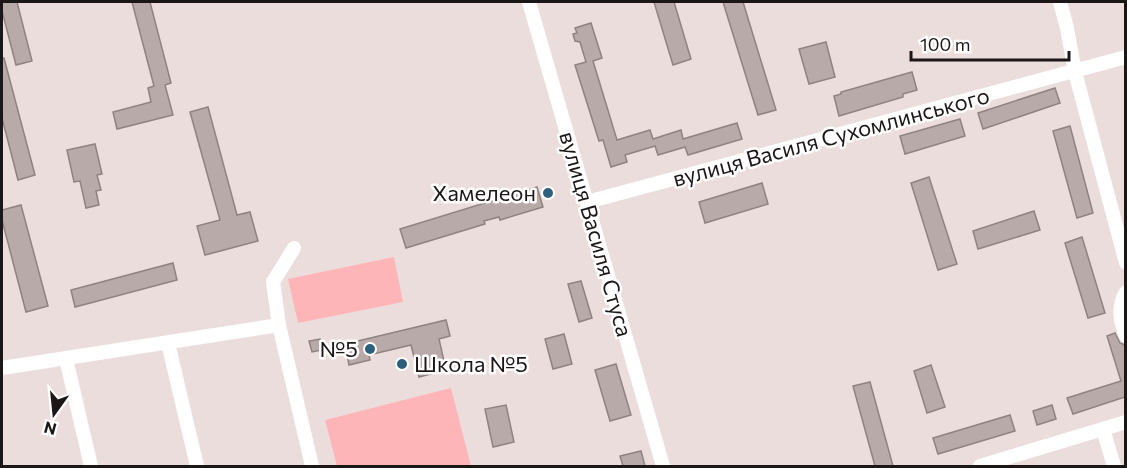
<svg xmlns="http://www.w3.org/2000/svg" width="1127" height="468" font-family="Commissioner,sans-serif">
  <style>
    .green { fill: #fdb5b8 }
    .building { fill: #b9aaaa; stroke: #8f8282; stroke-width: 1.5 }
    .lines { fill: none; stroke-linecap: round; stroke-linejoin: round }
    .minor { stroke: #fff; stroke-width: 14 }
    .poi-dot { fill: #2e607d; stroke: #fff; stroke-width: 2 }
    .labels { text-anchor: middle; stroke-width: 5; stroke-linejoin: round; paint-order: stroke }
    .street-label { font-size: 22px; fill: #1c1717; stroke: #fff }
    .poi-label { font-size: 22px; fill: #1c1717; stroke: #fff; text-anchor: end }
  </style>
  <rect width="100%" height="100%" fill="#ecdddd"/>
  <g class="green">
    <path d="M394,257l9,45 -105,21 -10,-44z"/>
    <path d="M451,388l20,78h-134l-12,-46z"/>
  </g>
  <g class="building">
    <path d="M2,2h15l15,59 -16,4 -14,-54z"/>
    <path d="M132,2h18l21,81 -6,2 8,30 -56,14 -4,-17 38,-10 -3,-14 6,-2z"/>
    <path d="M654,2h20l17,57 -18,6z"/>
    <path d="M723,2h20l33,108 -18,5z"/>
    <path d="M591,23l11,35 -9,3 24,79 33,-10 3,9 28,-9 2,9 54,-16 5,16 -54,16 -3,-8 -27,8 -3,-9 -30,9 2,7 -16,5 -8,-27 -4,1 -24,-76 11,-3 -6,-20 -5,-1 -2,-7 4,-1 -2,-5z"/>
    <path d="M826,42l9,35 -26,7 -10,-35z"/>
    <path d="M4,58l31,117 -17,5 -16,-62v-59z"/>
    <path d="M912,72l5,18 -14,4v3l-64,19 -5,-20 7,-2v-2z"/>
    <path d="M1055,88l5,15 -77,26 -5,-16z"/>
    <path d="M208,107l29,108 13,-3 8,29 -53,14 -8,-29 23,-6 -30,-108z"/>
    <path d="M960,119l5,17 -60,18 -5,-18z"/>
    <path d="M1070,126l23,87 -16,5 -24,-87z"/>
    <path d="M95,144l7,30 -5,1 4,15 -5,1 3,14 -13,3 -6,-27 -6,1 -7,-32z"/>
    <path d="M929,177l28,87 -19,6 -27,-87z"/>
    <path d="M762,183l6,21 -63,19 -6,-21z"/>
    <path d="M537,187l6,20 -43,13 -1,-3 -15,4 1,3 -79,24 -6,-19z"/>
    <path d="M21,205l27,101 -22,6 -24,-92v-10z"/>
    <path d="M1034,211l6,19 -62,19 -5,-18z"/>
    <path d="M1082,237l23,76 -17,5 -23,-75z"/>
    <path d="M173,263l4,17 -102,27 -4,-17z"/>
    <path d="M581,281l11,37 -13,4 -11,-38z"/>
    <path d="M446,320l4,16 -11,3 7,31 -27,7 -8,-32 -42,10 1,5 -21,5 -4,-21z"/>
    <path d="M1115,333l5,10 5,2v52l-52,17 -6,-16 54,-17 -14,-45z"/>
    <path d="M564,334l8,30 -19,5 -8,-30z"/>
    <path d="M320,339l2,11 -10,2 -3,-11z"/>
    <path d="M616,364l15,51 -21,6 -15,-51z"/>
    <path d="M931,365l14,42 -18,6 -13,-42z"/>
    <path d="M870,382l23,84h-18l-22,-80z"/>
    <path d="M506,405l8,37 -21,5 -8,-38z"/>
    <path d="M1052,405l4,14 -19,6 -4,-14z"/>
    <path d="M1010,415l5,16 -77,23 -5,-16z"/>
    <path d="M641,451l4,15h-22l-3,-10z"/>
  </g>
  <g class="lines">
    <g class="minor">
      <path d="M529,2l134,464"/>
      <path d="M1060,2l7,26 8,44 51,191"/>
      <path d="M587,202l539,-145"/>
      <path d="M294,248l-21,34 6,43 33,141"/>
      <path d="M1126,292c-9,15 -6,29 0,44"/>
      <path d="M168,343l29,123"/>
      <path d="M66,359l25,107"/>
      <path d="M2,368l277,-43"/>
      <path d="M1103,429l11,37"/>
      <path d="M980,466l146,-44"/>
    </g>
  </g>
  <g class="poi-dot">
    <circle cx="548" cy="193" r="6"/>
    <circle cx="370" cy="349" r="6"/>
    <circle cx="402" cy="364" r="6"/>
  </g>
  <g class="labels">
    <g class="street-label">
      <text transform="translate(831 137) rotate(-15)" y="8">вулиця Василя Сухомлинського</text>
      <text transform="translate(596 234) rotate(74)" y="8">вулиця Василя Стуса</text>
    </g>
    <g class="poi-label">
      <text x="536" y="201">Хамелеон</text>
      <text x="358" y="357">№5</text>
      <text x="414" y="372" text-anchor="start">Школа №5</text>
    </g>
  </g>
  <rect width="1127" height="468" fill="none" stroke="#1c1717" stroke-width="6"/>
  <g transform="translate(54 414) rotate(195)" stroke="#ffffff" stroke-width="4.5" paint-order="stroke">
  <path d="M0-4.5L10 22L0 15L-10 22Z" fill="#1c1717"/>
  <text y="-9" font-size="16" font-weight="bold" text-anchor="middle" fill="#1c1717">N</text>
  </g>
  <path d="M911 51v9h158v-9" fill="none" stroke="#1c1717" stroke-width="3"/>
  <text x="920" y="51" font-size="18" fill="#1c1717" stroke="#ffffff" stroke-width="4.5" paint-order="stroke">100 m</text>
</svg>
